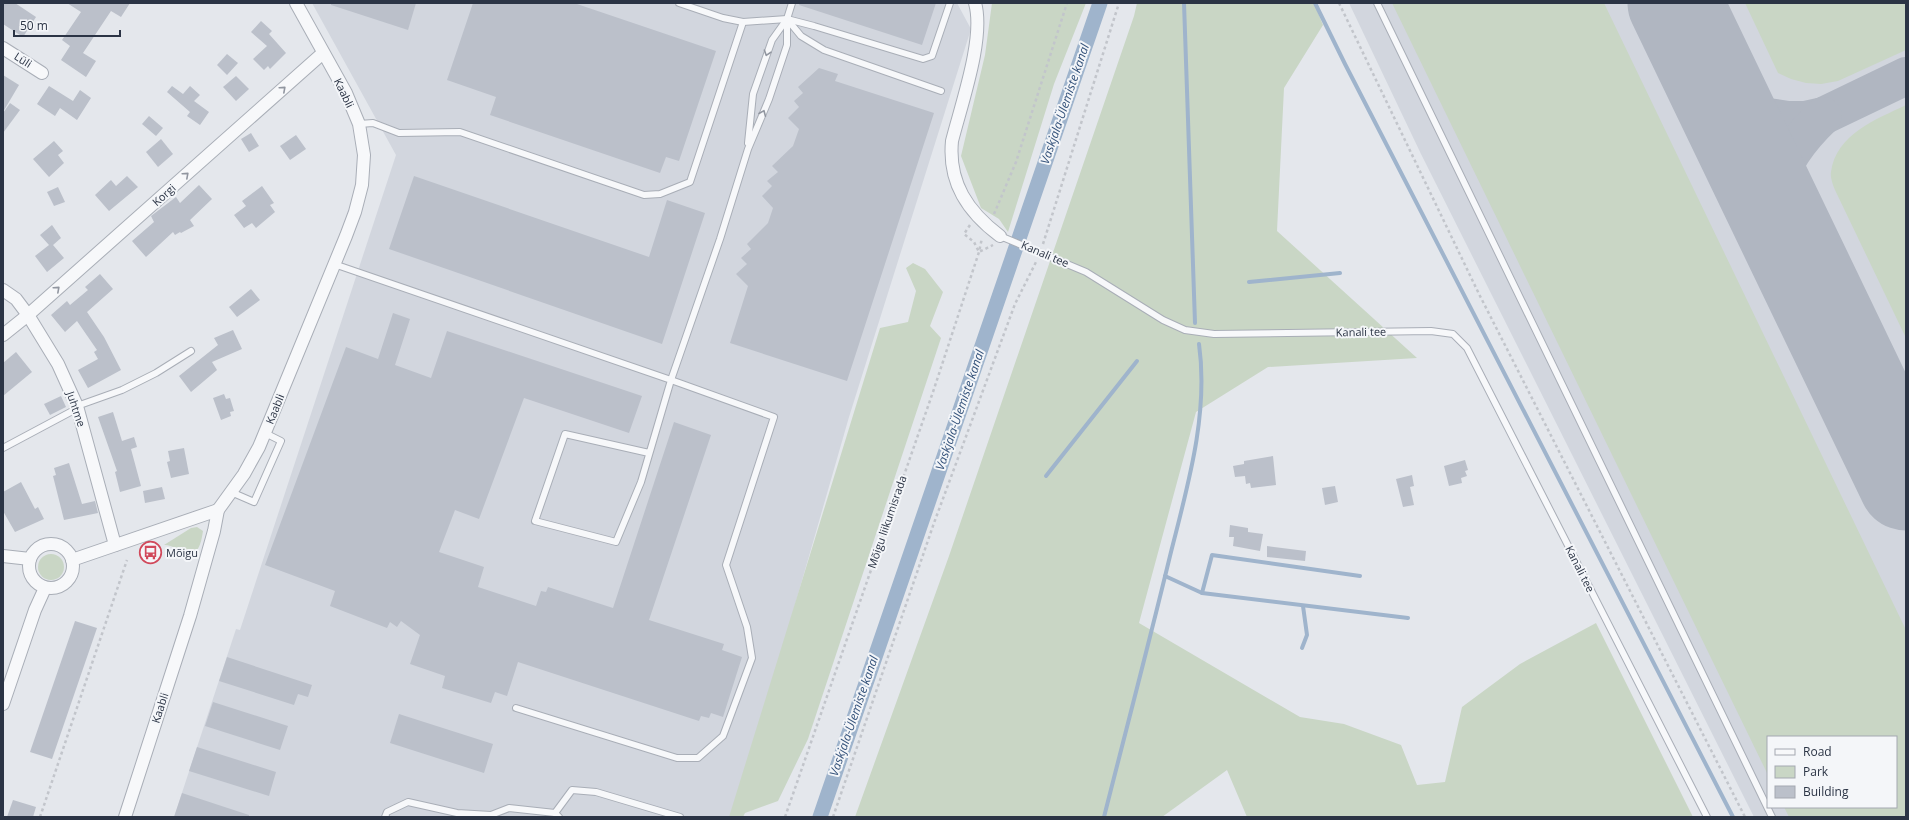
<svg xmlns="http://www.w3.org/2000/svg" width="1909" height="820" font-family="'Open Sans',sans-serif">
  <style>
    .built { fill: #d2d6de; fill-rule: evenodd }
    .green { fill: #c9d6c5 }
    .lines { fill: none; stroke-linecap: round; stroke-linejoin: round }
    .stream { stroke: #9fb4cc; stroke-width: 4 }
    .canal { stroke: #9fb4cc; stroke-width: 15 }
    .taxiway { stroke: #b0b6c1; stroke-width: 38 }
    .runway { stroke: #b0b6c1; stroke-width: 95 }
    .building { fill: #bbc0ca }
    .lane-casing { stroke: #a9aeb7; stroke-width: 8 }
    .street-casing { stroke: #a9aeb7; stroke-width: 14 }
    .path { stroke: #c2c5cb; stroke-width: 2.5; stroke-dasharray: 3 3; stroke-linecap: butt }
    .lane { stroke: #f7f8fa; stroke-width: 6 }
    .street { stroke: #f7f8fa; stroke-width: 12 }
    .oneway { stroke: #9196a0 }
    .labels { text-anchor: middle; stroke-width: 4; stroke-linejoin: round; paint-order: stroke }
    .street-label { font-size: 11px; fill: #2b3445; stroke: #f4f6f9 }
    .poi-label { font-size: 11px; fill: #2b3445; stroke: #f4f6f9; text-anchor: start }
    .water-label { font-size: 12px; font-style: italic; fill: #34527a; stroke: #f4f6f9 }
  </style>
  <rect width="100%" height="100%" fill="#e4e7ec"/>
  <g class="built">
    <path d="M312,3h645l14,26 -122,388 -115,400h-560l62,-188 4,1 156,-475z"/>
    <path d="M1349,3h557v814h-152l-333,-663zM1768,737h128v70h-128z"/>
  </g>
  <g class="green">
    <path d="M992,3h94l-32,81 -46,148 -9,-13 -18,-11 -20,-52 24,-101z"/>
    <path d="M1137,3h177l9,22 -39,63 -7,143 140,127 -149,9 -72,45 -57,211 161,94 44,7 57,21 16,40 28,-3 17,-75 58,-43 76,-41 97,194h-446l-20,-47 -65,47h-307l94,-261 185,-540z"/>
    <path d="M1392,3h212l302,627v187h-117l-5,-10h112v-70h-128v38z"/>
    <path d="M1745,3h161v47l-68,31 -17,3 -15,-1 -15,-4 -13,-6z"/>
    <path d="M1906,105v233l-71,-148c-2,-5 -5,-13 -4,-18 5,-38 46,-53 75,-67z"/>
    <path d="M913,263l12,6 18,23 -13,34 11,12 -133,401 -30,62 -33,12 -2,4h-14l151,-489 28,-6 8,-31 -10,-23z"/>
    <path d="M197,527l6,4c-1,6 -2,14 -6,19 -6,8 -24,-6 -33,-5l27,-17z"/>
    <circle cx="51" cy="567" r="13"/>
  </g>
  <g class="lines">
    <g class="stream">
      <path d="M1184,3l11,320"/>
      <path d="M1315,3l30,61 388,753"/>
      <path d="M1249,282l91,-9"/>
      <path d="M1046,476l91,-115"/>
      <path d="M1165,576l37,17 206,25"/>
      <path d="M1202,593l10,-38 148,21"/>
      <path d="M1302,648l5,-13 -4,-29"/>
      <path d="M1104,817c22,-87 45,-174 66,-261 17,-68 39,-141 29,-212"/>
    </g>
    <path class="canal" d="M820,817l280,-814"/>
    <g class="taxiway">
      <path d="M1708,73l27,30 33,14 20,3h17l18,-4 83,-40"/>
      <path d="M1781,224c-2,-10 -5,-20 -5,-30 1,-28 27,-59 47,-78"/>
    </g>
    <path class="runway" d="M1675,3l231,480"/>
  </g>
  <g class="building">
    <path d="M3,3h12l21,14 -13,20 -20,-13z"/>
    <path d="M67,3h63l-9,14 -10,-6 -28,42 13,8 -10,16 -25,-17 9,-14 -8,-6 19,-28z"/>
    <path d="M331,3h85l-8,27 -77,-25z"/>
    <path d="M473,3h101l142,48 -37,110 -13,-4 -6,16 -170,-58 6,-18 -49,-17z"/>
    <path d="M800,3h136l-14,42 -123,-40z"/>
    <path d="M261,21l11,10 -3,3 17,19 -16,16 -2,-3 -4,4 -11,-11 14,-13 -16,-14z"/>
    <path d="M227,54l11,9 -11,12 -10,-10z"/>
    <path d="M819,68l19,6 -3,7 99,32 -87,268 -117,-38 18,-57 -12,-12 11,-10 -6,-6 10,-9 -4,-5 21,-21 5,-15 -11,-12 10,-10 -5,-5 11,-9 -6,-6 21,-20 6,-17 -11,-11 11,-11 -5,-6 9,-8 -5,-6z"/>
    <path d="M3,75l16,10 -16,27z"/>
    <path d="M236,76l13,13 -13,12 -13,-14z"/>
    <path d="M49,86l24,15 7,-11 11,8 -14,22 -17,-12 -5,8 -18,-12z"/>
    <path d="M172,86l11,8 7,-8 10,9 -6,6 15,11 -9,13 -13,-9 3,-4 -23,-20z"/>
    <path d="M10,103l10,7 -17,23v-20z"/>
    <path d="M149,116l14,12 -7,8 -14,-12z"/>
    <path d="M251,133l8,13 -10,6 -8,-13z"/>
    <path d="M296,135l10,14 -16,11 -10,-14z"/>
    <path d="M161,139l12,15 -15,13 -12,-15z"/>
    <path d="M54,141l9,10 -5,4 6,8 -15,14 -16,-18z"/>
    <path d="M127,176l11,11 -29,24 -14,-16 16,-15 5,6z"/>
    <path d="M414,176l235,81 18,-57 38,13 -43,131 -273,-95z"/>
    <path d="M199,185l13,14 -22,21 4,6 -13,7 -1,-1 -5,3 -2,-3 -27,25 -14,-16 22,-19 -3,-6 25,-19 4,6z"/>
    <path d="M262,186l12,17 -4,2 5,7 -19,16 -4,-5 -8,5 -10,-13 12,-9 -4,-5z"/>
    <path d="M58,187l7,15 -11,4 -7,-14z"/>
    <path d="M52,225l9,13 -8,7 11,13 -17,14 -12,-16 14,-11 -9,-10z"/>
    <path d="M100,274l13,15 -26,23 17,25 17,33 -33,18 -10,-18 20,-11 -4,-7 3,-2 -20,-29 -12,11 -14,-17 16,-14 3,4 18,-15 -3,-3z"/>
    <path d="M251,289l9,11 -23,17 -8,-10z"/>
    <path d="M393,313l17,6 -15,46 36,13 16,-47 195,65 -13,37 -105,-35 -45,121 -24,-9 -16,42 45,15 -6,20 58,19 5,-15 5,1 2,-5 65,21 61,-186 37,13 -62,185 75,24 -2,6 20,7 -19,60 -12,-4 -2,5 -8,-2 -2,5 -181,-59 -11,34 -12,-4 -4,11 -49,-15 3,-12 -35,-12 10,-29 -19,-14 -4,6 -7,-5 -3,6 -57,-22 5,-15 -70,-26 81,-218 32,12z"/>
    <path d="M233,330l9,19 -30,13 5,8 -26,22 -12,-16 39,-31 -4,-7z"/>
    <path d="M16,352l16,20 -29,24v-33z"/>
    <path d="M224,394l2,5 4,-1 4,13 -4,1 1,4 -10,4 -8,-22z"/>
    <path d="M61,396l5,11 -16,8 -6,-11z"/>
    <path d="M113,412l9,29 12,-4 3,10 -6,2 10,37 -21,6 -5,-20 2,-1 -19,-54z"/>
    <path d="M184,448l5,26 -18,4 -4,-16 3,-1 -2,-10z"/>
    <path d="M1273,456l3,29 -25,3 -1,-5 -4,1 -1,-8 -10,1 -2,-11 11,-2v-3z"/>
    <path d="M1465,460l3,10 -3,1 2,5 -6,2 1,5 -13,3 -5,-20z"/>
    <path d="M69,463l13,41 13,-3 3,12 -34,7 -11,-44 3,-1 -2,-7z"/>
    <path d="M1412,475l2,11 -4,1 4,18 -11,2 -7,-28z"/>
    <path d="M21,482l14,27 3,-2 6,12 -29,13 -12,-21v-19z"/>
    <path d="M1335,486l3,16 -13,3 -3,-17z"/>
    <path d="M162,487l3,12 -20,4 -2,-12z"/>
    <path d="M1230,525l18,3v4l15,2 -3,17 -27,-5 1,-9h-5z"/>
    <path d="M1267,546l39,5 -1,10 -38,-4z"/>
    <path d="M75,621l22,7 -45,131 -22,-7z"/>
    <path d="M227,657l85,28 -4,12 -10,-3 -4,11 -75,-24z"/>
    <path d="M213,702l75,24 -8,24 -75,-24z"/>
    <path d="M399,714l94,30 -9,29 -94,-30z"/>
    <path d="M197,747l79,25 -7,24 -80,-25z"/>
    <path d="M182,793l67,22v2h-75z"/>
    <path d="M13,800l23,7 -3,10h-26z"/>
  </g>
  <g class="lines">
    <defs>
      <g id="lane">
        <path d="M679,3l44,15 20,4 44,-3 27,7 109,33 9,-3 18,-53"/>
        <path d="M1377,3l395,814"/>
        <path d="M787,19l14,17 23,14 117,41"/>
        <path d="M359,124l14,-1 26,10 61,-1 184,63 16,-1 30,-12 53,-160"/>
        <path d="M748,143l5,-49 19,-54 15,-21 5,-16"/>
        <path d="M1000,236l86,36 77,48 22,10 29,4 217,-3 22,3 14,14 240,469"/>
        <path d="M334,264l337,116 -30,102 -25,60 -81,-21 30,-87 84,19"/>
        <path d="M77,406l45,-16 34,-17 35,-22"/>
        <path d="M3,448l75,-40"/>
        <path d="M231,492l23,10 27,-61 -16,-8"/>
        <path d="M516,708l161,50h21l25,-22 29,-78 -5,-31 -21,-62 48,-148 -103,-37 49,-141 28,-90 21,-50 18,-54v-26"/>
        <path d="M555,813l17,-23 24,2 84,25"/>
        <path d="M385,817l2,-5 21,-10 49,11 34,2 18,-7 46,5 4,4"/>
      </g>
      <g id="street">
        <path d="M975,3c10,35 -14,102 -23,138 -4,42 16,71 48,95"/>
        <path d="M3,48l39,25"/>
        <path d="M3,290l13,9 12,16 30,49 19,42 38,139"/>
        <path d="M3,335l25,-20 295,-262"/>
        <circle cx="51" cy="566" r="22"/>
        <path d="M3,556l27,3"/>
        <path d="M72,560l146,-50"/>
        <path d="M3,704l32,-94 10,-22"/>
        <path d="M125,817l65,-201 24,-85 4,-21 26,-36 15,-27 87,-211 9,-24 7,-27 2,-30 -5,-31 -13,-31 -50,-90"/>
      </g>
    </defs>
    <use href="#lane" class="lane-casing"/>
    <use href="#street" class="street-casing"/>
    <g class="path">
      <path d="M1339,3l140,291 266,523"/>
      <path d="M994,214l22,-52 51,-159"/>
      <path d="M970,225l-6,9 10,8 5,10 14,-7"/>
      <path d="M1043,244l76,-241"/>
      <path d="M40,817l87,-257"/>
      <path d="M785,817l148,-425 46,-140 3,-14"/>
      <path d="M833,817l101,-294 81,-219 21,-42"/>
    </g>
    <use href="#lane" class="lane"/>
    <use href="#street" class="street"/>
  </g>
  <defs><path id="oneway-chevron" d="M-2-3.5L2.5 0L-2 3.5" fill="none" stroke-width="1.6" stroke-linecap="round" stroke-linejoin="round"/></defs>
  <g class="oneway">
    <use href="#oneway-chevron" transform="translate(767 53) rotate(109)"/>
    <use href="#oneway-chevron" transform="translate(283 89) rotate(-42)"/>
    <use href="#oneway-chevron" transform="translate(763 113) rotate(-67)"/>
    <use href="#oneway-chevron" transform="translate(186 175) rotate(-42)"/>
    <use href="#oneway-chevron" transform="translate(57 289) rotate(-42)"/>
  </g>
  <defs>
    <symbol id="bus-ring" viewBox="-11 -11 22 22"><circle r="9.5" fill="#f4f6f9" stroke="#d1495b" stroke-width="1.5"/><path d="M-5-6H5V4H4V6H2V4H-2V6H-4V4H-5ZM-3.5-4V0h7V-4ZM-3.5 1.2v1.5H-2V1.2ZM2 1.2v1.5H3.5V1.2Z" fill="#d1495b"/></symbol>
  </defs>
  <g fill-rule="evenodd">
    <use href="#bus-ring" x="138" y="540" width="25" height="25"/>
  </g>
  <g class="labels">
    <g class="street-label">
      <text transform="translate(23 60) rotate(32)" y="4">Lüli</text>
      <text transform="translate(344 93) rotate(64)" y="4">Kaabli</text>
      <text transform="translate(164 195) rotate(-42)" y="4">Korgi</text>
      <text transform="translate(1045 254) rotate(23)" y="4">Kanali tee</text>
      <text transform="translate(1361 332) rotate(-1)" y="4">Kanali tee</text>
      <text transform="translate(76 409) rotate(71)" y="4">Juhtme</text>
      <text transform="translate(275 409) rotate(-68)" y="4">Kaabli</text>
      <text transform="translate(887 522) rotate(-71)" y="4">Mõigu liikumisrada</text>
      <text transform="translate(1580 569) rotate(63)" y="4">Kanali tee</text>
      <text transform="translate(160 708) rotate(-72)" y="4">Kaabli</text>
    </g>
    <g class="poi-label">
      <text x="166" y="557">Mõigu</text>
    </g>
    <g class="water-label">
      <text transform="translate(1065 104) rotate(-71)" y="4">Vaskjala-Ülemiste kanal</text>
      <text transform="translate(960 410) rotate(-71)" y="4">Vaskjala-Ülemiste kanal</text>
      <text transform="translate(854 716) rotate(-71)" y="4">Vaskjala-Ülemiste kanal</text>
    </g>
  </g>
  <rect width="1909" height="820" fill="none" stroke="#2b3445" stroke-width="8"/>
  <rect x="1767" y="736" width="130" height="72" fill="#f4f6f9" stroke="#a4a8b1"/>
  <rect x="1775" y="749" width="20" height="6" fill="#f7f8fa" stroke="#a4a8b1"/>
  <text x="1803" y="756" font-size="12" fill="#2b3445">Road</text>
  <rect x="1775" y="766" width="20" height="12" fill="#c9d6c5" stroke="#a4a8b1"/>
  <text x="1803" y="776" font-size="12" fill="#2b3445">Park</text>
  <rect x="1775" y="786" width="20" height="12" fill="#bbc0ca" stroke="#a4a8b1"/>
  <text x="1803" y="796" font-size="12" fill="#2b3445">Building</text>
  <path d="M14 30v6h106v-6" fill="none" stroke="#2b3445" stroke-width="2"/>
  <text x="20" y="30" font-size="12" fill="#2b3445" stroke="#f4f6f9" stroke-width="3" paint-order="stroke">50 m</text>
</svg>
